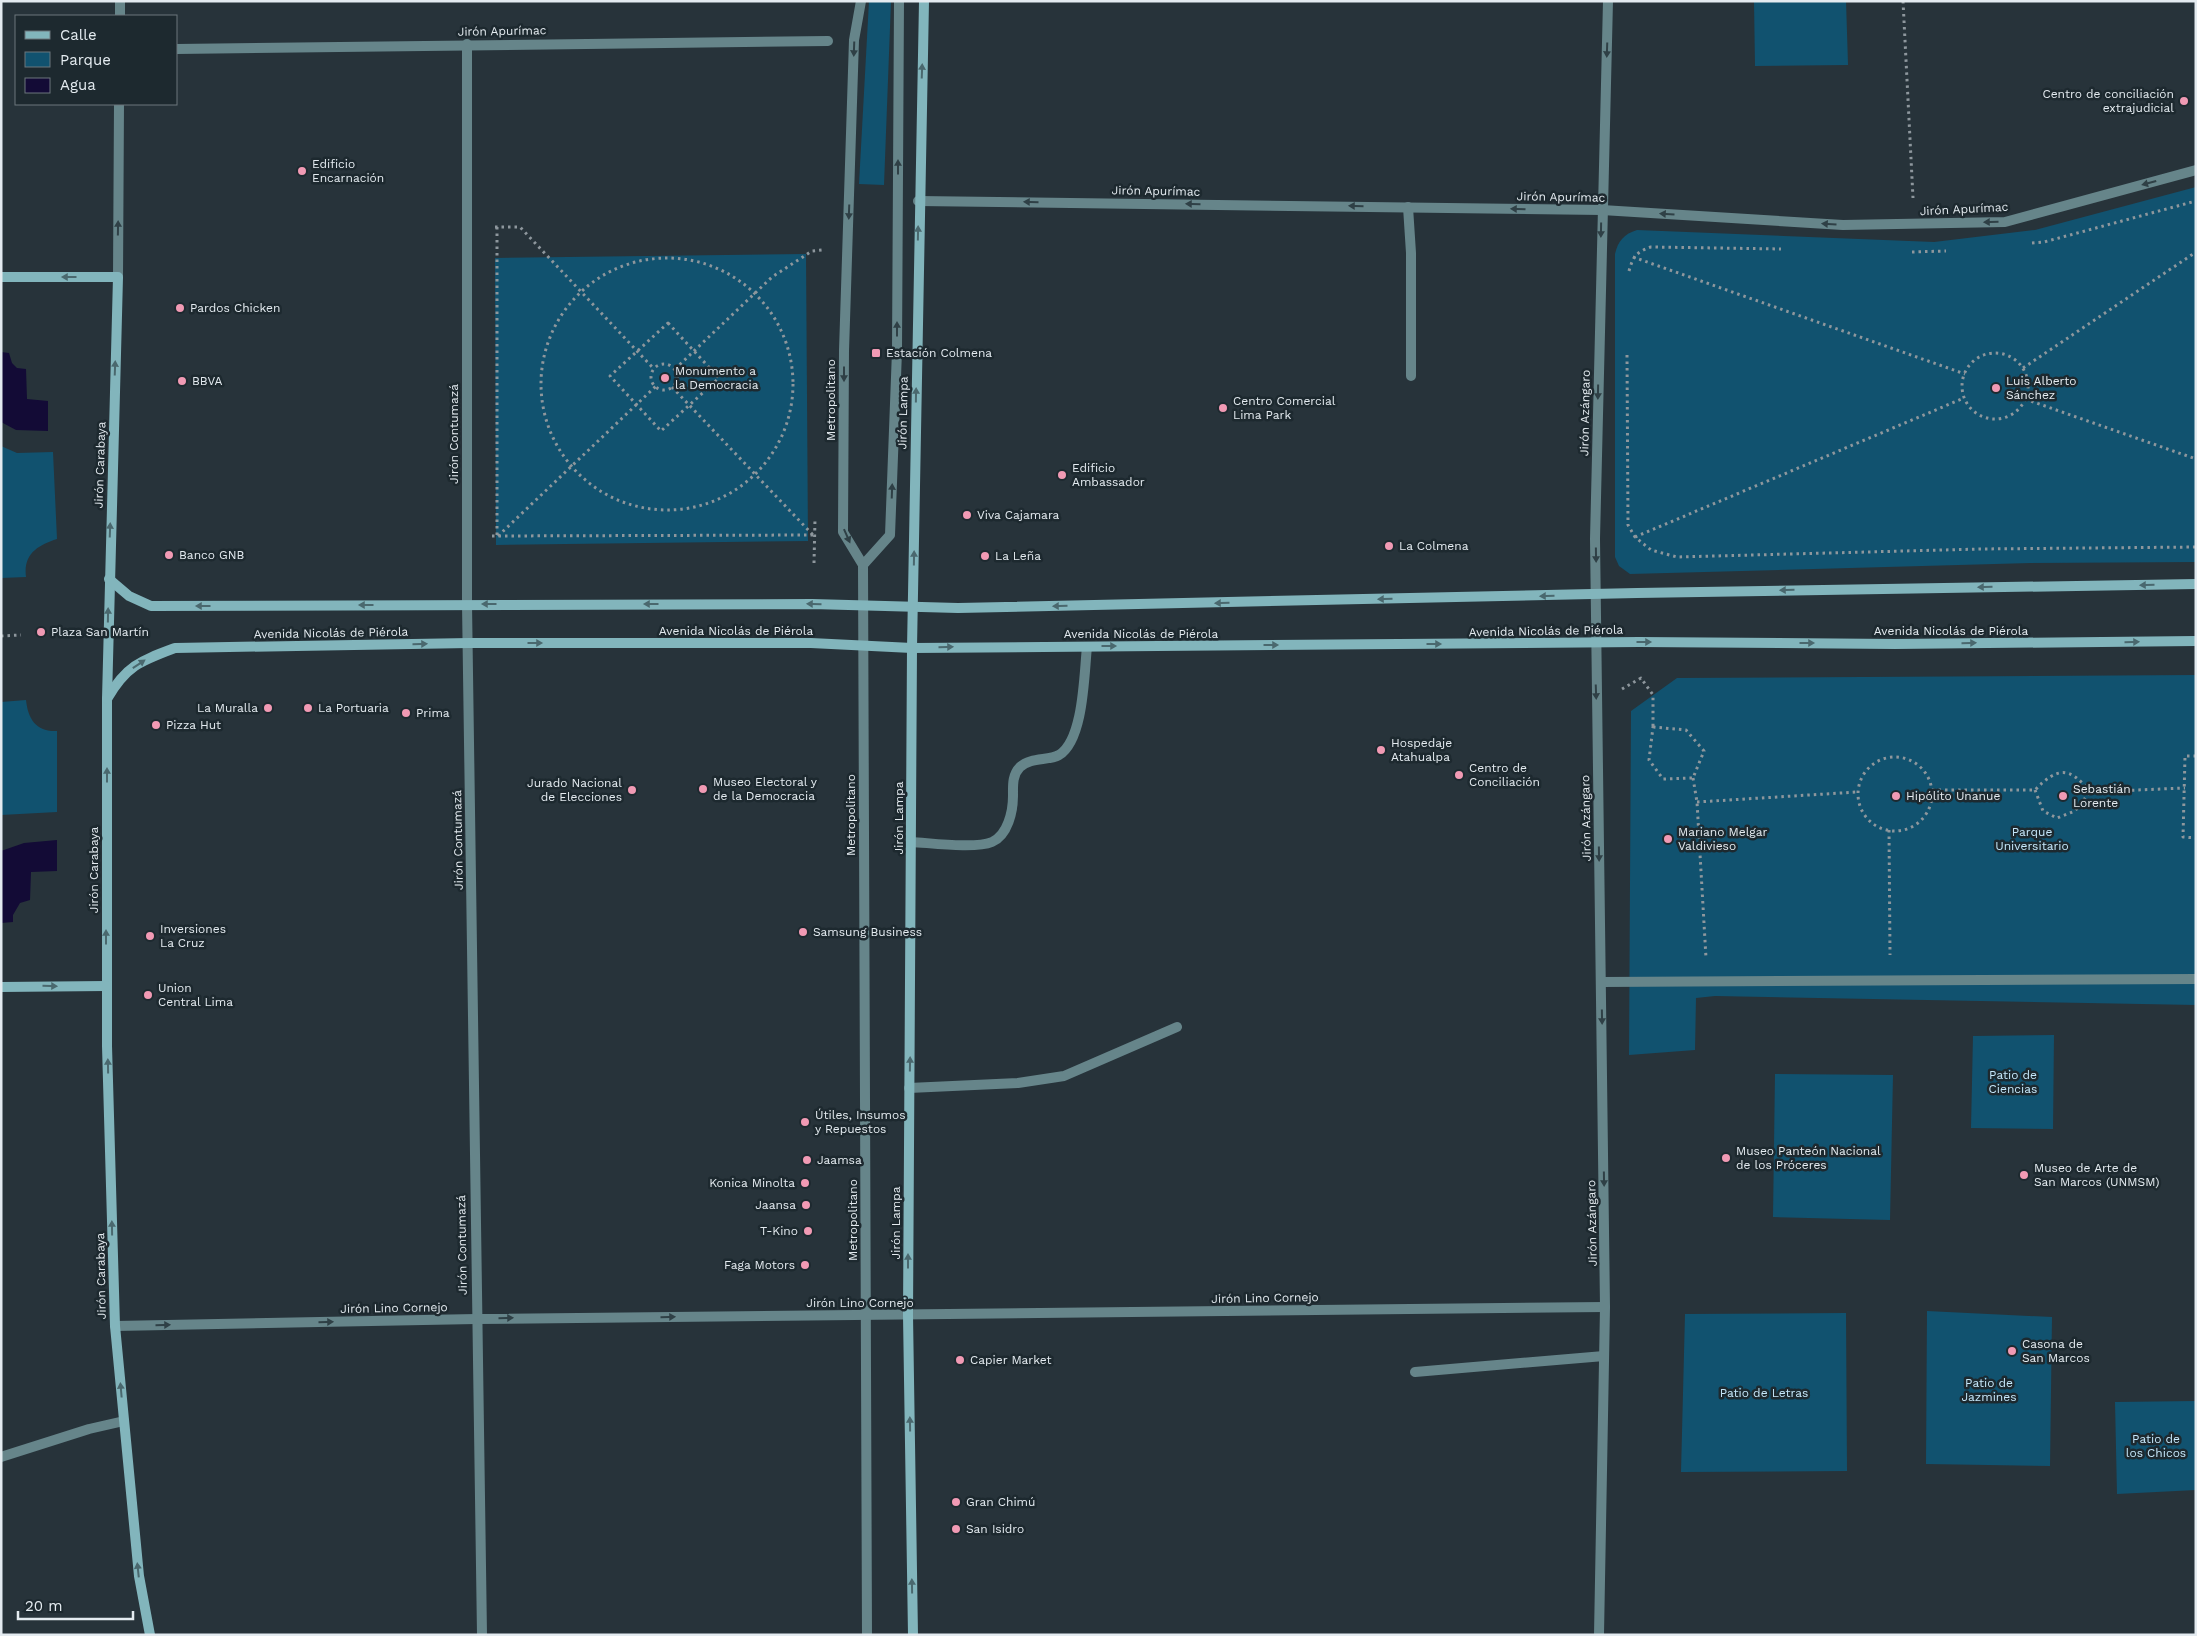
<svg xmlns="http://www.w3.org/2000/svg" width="2197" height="1636" font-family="'Work Sans',sans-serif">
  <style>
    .green { fill: #11526f }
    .water { fill: #130b36 }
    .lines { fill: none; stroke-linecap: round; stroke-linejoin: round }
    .path { stroke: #8e979d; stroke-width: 3; stroke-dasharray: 2.5 4; stroke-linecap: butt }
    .lane { stroke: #66858a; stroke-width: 10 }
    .street { stroke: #66858a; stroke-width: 10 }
    .secondary { stroke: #82b5bc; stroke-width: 10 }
    .oneway { fill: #2f4046 }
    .oneway2 { fill: #4a686e }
    .poi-dot { fill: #f19ab4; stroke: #1d292f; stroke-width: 2 }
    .labels { text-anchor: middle; stroke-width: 5; stroke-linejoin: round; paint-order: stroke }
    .street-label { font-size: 12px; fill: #e4ebf0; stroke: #1d292f }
    .poi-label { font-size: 12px; fill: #e4ebf0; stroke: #1d292f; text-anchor: start }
    .park-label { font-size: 12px; fill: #c6e8fb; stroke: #1d292f }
  </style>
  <rect width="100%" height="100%" fill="#27333a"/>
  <g class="green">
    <path d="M869,1h22l-7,184 -25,-1z"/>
    <path d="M1754,1h92l2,64 -93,1z"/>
    <path d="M2196,187v375l-165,1 -401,11 -11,-8 -4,-9v-303c3,-13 9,-20 22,-24l297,12 101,-12z"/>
    <path d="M806,254l2,287 -312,4 -1,-287z"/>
    <path d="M1,446l16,7 36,-1 4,87c-19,6 -34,15 -31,38l-25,1z"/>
    <path d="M2196,675v330l-481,-9 -19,2 -1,52 -66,5 2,-344 46,-33z"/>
    <path d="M26,700c2,19 10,32 31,31v81l-56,3v-113z"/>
    <path d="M2054,1035l-1,94 -82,-1 2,-92z"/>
    <path d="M1775,1074l118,1 -3,145 -117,-3z"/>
    <path d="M1927,1311l125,6 -2,149 -124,-2z"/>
    <path d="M1846,1313l1,158 -166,1 4,-158z"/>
    <path d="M2196,1401v89l-79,4 -2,-92z"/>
  </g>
  <g class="water">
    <path d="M1,352l8,1 3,10 5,5 9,1 1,30 21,2v30l-32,-1 -15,-8z"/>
    <path d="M57,840v31l-26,1 -1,28 -10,3 -7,12v7l-12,1v-72l23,-8z"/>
  </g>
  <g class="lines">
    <g class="path">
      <path d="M1903,1l10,197"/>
      <path d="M495,227h25l134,142"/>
      <path d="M497,227v309"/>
      <path d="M2032,243l12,-1 152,-41"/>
      <path d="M1912,252l34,-1"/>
      <path d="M1633,257l332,117"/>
      <circle cx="667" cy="384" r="126"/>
      <path d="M1629,271c4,-14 7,-19 22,-24l130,2"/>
      <path d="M668,323l51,55 -58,53 -51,-55z"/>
      <circle cx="1995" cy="386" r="33"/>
      <path d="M1627,355l1,170 7,12 16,13 26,7 303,-8 216,-2"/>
      <circle cx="664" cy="377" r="13"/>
      <path d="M2023,368l173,-116"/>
      <path d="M675,369l97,-92 40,-26 10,-1"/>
      <path d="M672,387l141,148"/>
      <path d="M2025,399l171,60"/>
      <path d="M492,536l322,-1"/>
      <path d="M498,536l158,-150"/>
      <path d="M1635,537l329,-139"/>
      <path d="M814,563l1,-44"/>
      <path d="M1,636l20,-1"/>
      <path d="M1622,689l19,-11 12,17v32"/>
      <path d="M1653,727l33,3 18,21 -11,27 -30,1 -14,-19z"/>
      <path d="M2196,756h-11l-2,81 13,1"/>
      <circle cx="1895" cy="794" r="37"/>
      <path d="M1693,778l4,24 9,156"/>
      <path d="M1932,790h103c22,-23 35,-24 55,2"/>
      <path d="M2035,790l8,21 14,7 18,-7 15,-19 95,-4"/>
      <path d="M1697,802l160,-10"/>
      <path d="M1889,830l1,125"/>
    </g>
    <g class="lane">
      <path d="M861,1l-7,39 -10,311 -1,181 20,33 4,1070"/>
      <path d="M1408,207l3,46v123"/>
      <path d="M863,565l27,-30 7,-184 2,-350"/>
      <path d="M912,842c19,1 63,7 80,0 16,-7 21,-31 21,-46 0,-10 -1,-21 7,-29 11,-10 28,-6 39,-12 25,-15 25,-82 28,-108"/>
      <path d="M909,1088l109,-5 46,-7 113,-49"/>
      <path d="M1415,1372l189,-16"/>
      <path d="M1,1457l88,-28 35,-8"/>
    </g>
    <g class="street">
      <path d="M120,16v-15"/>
      <path d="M467,44v560l15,1031"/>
      <path d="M176,49l652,-8"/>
      <path d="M918,201l684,9 241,15 162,-3 191,-52"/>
      <path d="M118,277l1,-173"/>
      <path d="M1602,982l594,-3"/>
      <path d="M115,1326l361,-7 1129,-12"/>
      <path d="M1599,1635l6,-328 -10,-768 13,-538"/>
    </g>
    <g class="secondary">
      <path d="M1,277h117l-11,422v347l8,280 24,250 11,59"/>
      <path d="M109,579l20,17 22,10 661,-2 146,4 679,-15 559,-9"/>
      <path d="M107,699c19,-33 33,-38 68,-51l294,-5h342l101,5 727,-6 256,2 301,-3"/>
      <path d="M1,987l105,-1"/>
      <path d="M913,1635l-5,-320 4,-667 12,-647"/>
    </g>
  </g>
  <defs><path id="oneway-solid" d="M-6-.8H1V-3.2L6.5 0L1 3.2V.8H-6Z" transform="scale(1.25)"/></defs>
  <g class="oneway">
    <use href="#oneway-solid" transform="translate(854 49) rotate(92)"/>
    <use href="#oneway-solid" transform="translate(1607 50) rotate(92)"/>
    <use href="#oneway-solid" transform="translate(898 167) rotate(-90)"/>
    <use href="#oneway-solid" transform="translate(2149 183) rotate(165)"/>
    <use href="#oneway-solid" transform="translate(1031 202) rotate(-179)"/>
    <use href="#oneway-solid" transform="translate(1193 204) rotate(-179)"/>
    <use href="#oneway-solid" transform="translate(1356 206) rotate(-179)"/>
    <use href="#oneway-solid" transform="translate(1518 209) rotate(-179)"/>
    <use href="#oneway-solid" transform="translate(849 212) rotate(92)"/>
    <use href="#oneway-solid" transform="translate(1667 214) rotate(-176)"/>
    <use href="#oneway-solid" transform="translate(1991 222) rotate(179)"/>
    <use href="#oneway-solid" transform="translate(1829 224) rotate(-176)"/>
    <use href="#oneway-solid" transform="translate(118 228) rotate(-89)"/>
    <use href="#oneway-solid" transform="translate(1601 230) rotate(91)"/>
    <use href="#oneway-solid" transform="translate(897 329) rotate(-90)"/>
    <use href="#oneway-solid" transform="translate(844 374) rotate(90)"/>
    <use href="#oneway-solid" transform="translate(1598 392) rotate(91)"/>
    <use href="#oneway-solid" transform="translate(892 491) rotate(-88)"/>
    <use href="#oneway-solid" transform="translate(847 536) rotate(66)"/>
    <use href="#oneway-solid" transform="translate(1596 555) rotate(89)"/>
    <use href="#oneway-solid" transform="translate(1596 692) rotate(88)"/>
    <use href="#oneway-solid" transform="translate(1599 854) rotate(89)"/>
    <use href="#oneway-solid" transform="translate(1602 1017) rotate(89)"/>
    <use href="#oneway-solid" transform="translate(1604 1179) rotate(89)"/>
    <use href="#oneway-solid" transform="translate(668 1317) rotate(-1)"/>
    <use href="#oneway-solid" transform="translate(506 1318) rotate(-1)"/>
    <use href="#oneway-solid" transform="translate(326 1322) rotate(-1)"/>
    <use href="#oneway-solid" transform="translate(163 1325) rotate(-1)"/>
  </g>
  <g class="oneway2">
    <use href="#oneway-solid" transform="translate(922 71) rotate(-88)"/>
    <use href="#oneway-solid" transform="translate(918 233) rotate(-89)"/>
    <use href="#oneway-solid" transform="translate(69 277) rotate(180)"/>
    <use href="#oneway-solid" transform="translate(115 368) rotate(-88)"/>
    <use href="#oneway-solid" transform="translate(916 395) rotate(-89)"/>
    <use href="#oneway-solid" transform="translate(110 530) rotate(-88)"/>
    <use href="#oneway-solid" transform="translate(914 558) rotate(-89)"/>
    <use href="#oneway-solid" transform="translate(2147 585) rotate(179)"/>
    <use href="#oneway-solid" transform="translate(1985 587) rotate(179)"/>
    <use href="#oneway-solid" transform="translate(1787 590) rotate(179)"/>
    <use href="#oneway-solid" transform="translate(1547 596) rotate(179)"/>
    <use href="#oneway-solid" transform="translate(1385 599) rotate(179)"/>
    <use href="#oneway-solid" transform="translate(1222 603) rotate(179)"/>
    <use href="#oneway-solid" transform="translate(489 604) rotate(-180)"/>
    <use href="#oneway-solid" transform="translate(651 604) rotate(180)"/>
    <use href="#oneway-solid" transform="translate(814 604) rotate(-179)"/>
    <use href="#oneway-solid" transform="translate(366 605) rotate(180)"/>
    <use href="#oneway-solid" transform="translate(203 606) rotate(180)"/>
    <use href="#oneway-solid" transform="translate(1060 606) rotate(179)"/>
    <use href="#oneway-solid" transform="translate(108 615) rotate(-89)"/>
    <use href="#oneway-solid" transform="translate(1644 642)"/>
    <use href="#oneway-solid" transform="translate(2132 642) rotate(-1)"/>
    <use href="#oneway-solid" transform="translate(535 643)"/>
    <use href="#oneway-solid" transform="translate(1807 643)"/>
    <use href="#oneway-solid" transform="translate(1969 643) rotate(-1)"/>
    <use href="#oneway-solid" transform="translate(420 644) rotate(-1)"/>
    <use href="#oneway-solid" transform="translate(1434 644)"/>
    <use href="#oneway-solid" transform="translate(1271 645)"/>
    <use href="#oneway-solid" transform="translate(1109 646)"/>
    <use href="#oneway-solid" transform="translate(946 647) rotate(-1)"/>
    <use href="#oneway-solid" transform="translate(139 664) rotate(-34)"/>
    <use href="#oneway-solid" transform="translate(107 775) rotate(-90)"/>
    <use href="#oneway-solid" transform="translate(106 937) rotate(-90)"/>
    <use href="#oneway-solid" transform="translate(50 986) rotate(1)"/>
    <use href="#oneway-solid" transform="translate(910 1064) rotate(-89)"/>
    <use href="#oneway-solid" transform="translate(108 1066) rotate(-91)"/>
    <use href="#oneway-solid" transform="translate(112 1228) rotate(-91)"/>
    <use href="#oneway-solid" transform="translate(908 1261) rotate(-90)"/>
    <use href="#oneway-solid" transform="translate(121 1390) rotate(-95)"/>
    <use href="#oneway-solid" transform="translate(910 1424) rotate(-91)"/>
    <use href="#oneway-solid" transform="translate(138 1570) rotate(-96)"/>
    <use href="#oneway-solid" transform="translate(912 1586) rotate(-91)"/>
  </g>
  <g class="poi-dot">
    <circle cx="2184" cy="101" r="5"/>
    <circle cx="302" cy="171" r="5"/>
    <circle cx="180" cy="308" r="5"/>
    <rect x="871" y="348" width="10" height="10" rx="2.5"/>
    <circle cx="665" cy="378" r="5"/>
    <circle cx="182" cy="381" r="5"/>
    <circle cx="1996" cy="388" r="5"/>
    <circle cx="1223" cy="408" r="5"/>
    <circle cx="1062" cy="475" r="5"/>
    <circle cx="967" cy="515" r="5"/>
    <circle cx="1389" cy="546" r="5"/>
    <circle cx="169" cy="555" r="5"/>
    <circle cx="985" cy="556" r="5"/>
    <circle cx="41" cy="632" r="5"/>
    <circle cx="268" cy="708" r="5"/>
    <circle cx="308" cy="708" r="5"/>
    <circle cx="406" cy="713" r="5"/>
    <circle cx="156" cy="725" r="5"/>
    <circle cx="1381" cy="750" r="5"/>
    <circle cx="1459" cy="775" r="5"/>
    <circle cx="703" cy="789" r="5"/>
    <circle cx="632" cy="790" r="5"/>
    <circle cx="1896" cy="796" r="5"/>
    <circle cx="2063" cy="796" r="5"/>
    <circle cx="1668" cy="839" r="5"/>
    <circle cx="803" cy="932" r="5"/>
    <circle cx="150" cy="936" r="5"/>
    <circle cx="148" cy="995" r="5"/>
    <circle cx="805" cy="1122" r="5"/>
    <circle cx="1726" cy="1158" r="5"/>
    <circle cx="807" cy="1160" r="5"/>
    <circle cx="2024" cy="1175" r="5"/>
    <circle cx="805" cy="1183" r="5"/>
    <circle cx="806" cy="1205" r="5"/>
    <circle cx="808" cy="1231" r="5"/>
    <circle cx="805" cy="1265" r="5"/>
    <circle cx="2012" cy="1351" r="5"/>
    <circle cx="960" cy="1360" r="5"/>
    <circle cx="956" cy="1502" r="5"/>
    <circle cx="956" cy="1529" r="5"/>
  </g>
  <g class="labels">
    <g class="street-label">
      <text transform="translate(502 31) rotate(-1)" y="4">Jirón Apurímac</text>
      <text transform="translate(1156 191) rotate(1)" y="4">Jirón Apurímac</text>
      <text transform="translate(1561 197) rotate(1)" y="4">Jirón Apurímac</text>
      <text transform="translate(1964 209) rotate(-3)" y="4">Jirón Apurímac</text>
      <text transform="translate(831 400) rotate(-90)" y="4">Metropolitano</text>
      <text transform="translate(903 413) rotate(-89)" y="4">Jirón Lampa</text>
      <text transform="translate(1585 413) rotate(-89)" y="4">Jirón Azángaro</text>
      <text transform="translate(454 434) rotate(-90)" y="4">Jirón Contumazá</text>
      <text transform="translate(100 465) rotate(-88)" y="4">Jirón Carabaya</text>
      <text x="736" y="635">Avenida Nicolás de Piérola</text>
      <text transform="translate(1546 631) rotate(-1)" y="4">Avenida Nicolás de Piérola</text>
      <text x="1951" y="635">Avenida Nicolás de Piérola</text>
      <text transform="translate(331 633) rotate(-1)" y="4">Avenida Nicolás de Piérola</text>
      <text x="1141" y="638">Avenida Nicolás de Piérola</text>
      <text transform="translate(851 815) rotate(-90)" y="4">Metropolitano</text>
      <text transform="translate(899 818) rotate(-90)" y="4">Jirón Lampa</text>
      <text transform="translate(1586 818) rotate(-91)" y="4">Jirón Azángaro</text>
      <text transform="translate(458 840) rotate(-91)" y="4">Jirón Contumazá</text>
      <text transform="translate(94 870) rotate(-90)" y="4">Jirón Carabaya</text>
      <text transform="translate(853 1220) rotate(-90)" y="4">Metropolitano</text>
      <text transform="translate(896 1223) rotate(-90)" y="4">Jirón Lampa</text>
      <text transform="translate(1592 1223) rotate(-91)" y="4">Jirón Azángaro</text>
      <text transform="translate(462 1245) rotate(-91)" y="4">Jirón Contumazá</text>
      <text transform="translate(101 1276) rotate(-91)" y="4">Jirón Carabaya</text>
      <text transform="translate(1265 1298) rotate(-1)" y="4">Jirón Lino Cornejo</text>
      <text x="860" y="1307">Jirón Lino Cornejo</text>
      <text transform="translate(394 1308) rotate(-1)" y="4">Jirón Lino Cornejo</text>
    </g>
    <g class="poi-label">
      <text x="2174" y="98" text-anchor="end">Centro de conciliación<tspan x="2174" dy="14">extrajudicial</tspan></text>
      <text x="312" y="168">Edificio<tspan x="312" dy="14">Encarnación</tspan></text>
      <text x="190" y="312">Pardos Chicken</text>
      <text x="886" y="357">Estación Colmena</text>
      <text x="675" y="375">Monumento a<tspan x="675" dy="14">la Democracia</tspan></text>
      <text x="192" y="385">BBVA</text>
      <text x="2006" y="385">Luis Alberto<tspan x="2006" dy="14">Sánchez</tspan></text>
      <text x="1233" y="405">Centro Comercial<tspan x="1233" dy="14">Lima Park</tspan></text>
      <text x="1072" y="472">Edificio<tspan x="1072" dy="14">Ambassador</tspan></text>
      <text x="977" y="519">Viva Cajamara</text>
      <text x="1399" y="550">La Colmena</text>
      <text x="179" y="559">Banco GNB</text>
      <text x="995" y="560">La Leña</text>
      <text x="51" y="636">Plaza San Martín</text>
      <text x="258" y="712" text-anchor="end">La Muralla</text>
      <text x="318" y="712">La Portuaria</text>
      <text x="416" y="717">Prima</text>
      <text x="166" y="729">Pizza Hut</text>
      <text x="1391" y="747">Hospedaje<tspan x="1391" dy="14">Atahualpa</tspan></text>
      <text x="1469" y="772">Centro de<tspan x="1469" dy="14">Conciliación</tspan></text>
      <text x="713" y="786">Museo Electoral y<tspan x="713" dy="14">de la Democracia</tspan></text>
      <text x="622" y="787" text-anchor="end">Jurado Nacional<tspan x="622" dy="14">de Elecciones</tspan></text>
      <text x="2073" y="793">Sebastián<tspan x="2073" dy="14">Lorente</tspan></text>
      <text x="1906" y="800">Hipólito Unanue</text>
      <text x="1678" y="836">Mariano Melgar<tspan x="1678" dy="14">Valdivieso</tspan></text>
      <text x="160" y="933">Inversiones<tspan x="160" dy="14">La Cruz</tspan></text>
      <text x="813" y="936">Samsung Business</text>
      <text x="158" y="992">Union<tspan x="158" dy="14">Central Lima</tspan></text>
      <text x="815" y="1119">Útiles, Insumos<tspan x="815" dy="14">y Repuestos</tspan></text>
      <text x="1736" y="1155">Museo Panteón Nacional<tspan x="1736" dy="14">de los Próceres</tspan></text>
      <text x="817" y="1164">Jaamsa</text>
      <text x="2034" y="1172">Museo de Arte de<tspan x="2034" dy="14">San Marcos (UNMSM)</tspan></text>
      <text x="795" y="1187" text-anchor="end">Konica Minolta</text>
      <text x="796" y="1209" text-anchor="end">Jaansa</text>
      <text x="798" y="1235" text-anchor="end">T-Kino</text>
      <text x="795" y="1269" text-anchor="end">Faga Motors</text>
      <text x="2022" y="1348">Casona de<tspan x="2022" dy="14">San Marcos</tspan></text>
      <text x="970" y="1364">Capier Market</text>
      <text x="966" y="1506">Gran Chimú</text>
      <text x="966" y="1533">San Isidro</text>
    </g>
    <g class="park-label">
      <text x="2032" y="836">Parque<tspan x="2032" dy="14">Universitario</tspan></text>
      <text x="2013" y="1079">Patio de<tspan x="2013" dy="14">Ciencias</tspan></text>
      <text x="1989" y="1387">Patio de<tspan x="1989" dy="14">Jazmines</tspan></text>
      <text x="1764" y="1397">Patio de Letras</text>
      <text x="2156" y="1443">Patio de<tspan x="2156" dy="14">los Chicos</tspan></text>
    </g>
  </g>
  <rect width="2197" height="1636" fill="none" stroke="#e4ebf0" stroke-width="5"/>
  <rect x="15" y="15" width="162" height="90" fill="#1d292f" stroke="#6d777c"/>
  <rect x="25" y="31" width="25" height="8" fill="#82b5bc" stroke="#6d777c"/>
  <text x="60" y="40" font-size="15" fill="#e4ebf0">Calle</text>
  <rect x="25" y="52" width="25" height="15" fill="#11526f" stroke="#6d777c"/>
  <text x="60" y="65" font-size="15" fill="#e4ebf0">Parque</text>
  <rect x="25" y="78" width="25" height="15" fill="#130b36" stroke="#6d777c"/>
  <text x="60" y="90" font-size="15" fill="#e4ebf0">Agua</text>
  <path d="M18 1611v8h115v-8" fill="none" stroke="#e4ebf0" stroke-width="2.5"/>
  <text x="25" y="1611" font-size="15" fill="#e4ebf0" stroke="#1d292f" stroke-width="4" paint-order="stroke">20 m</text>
</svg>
